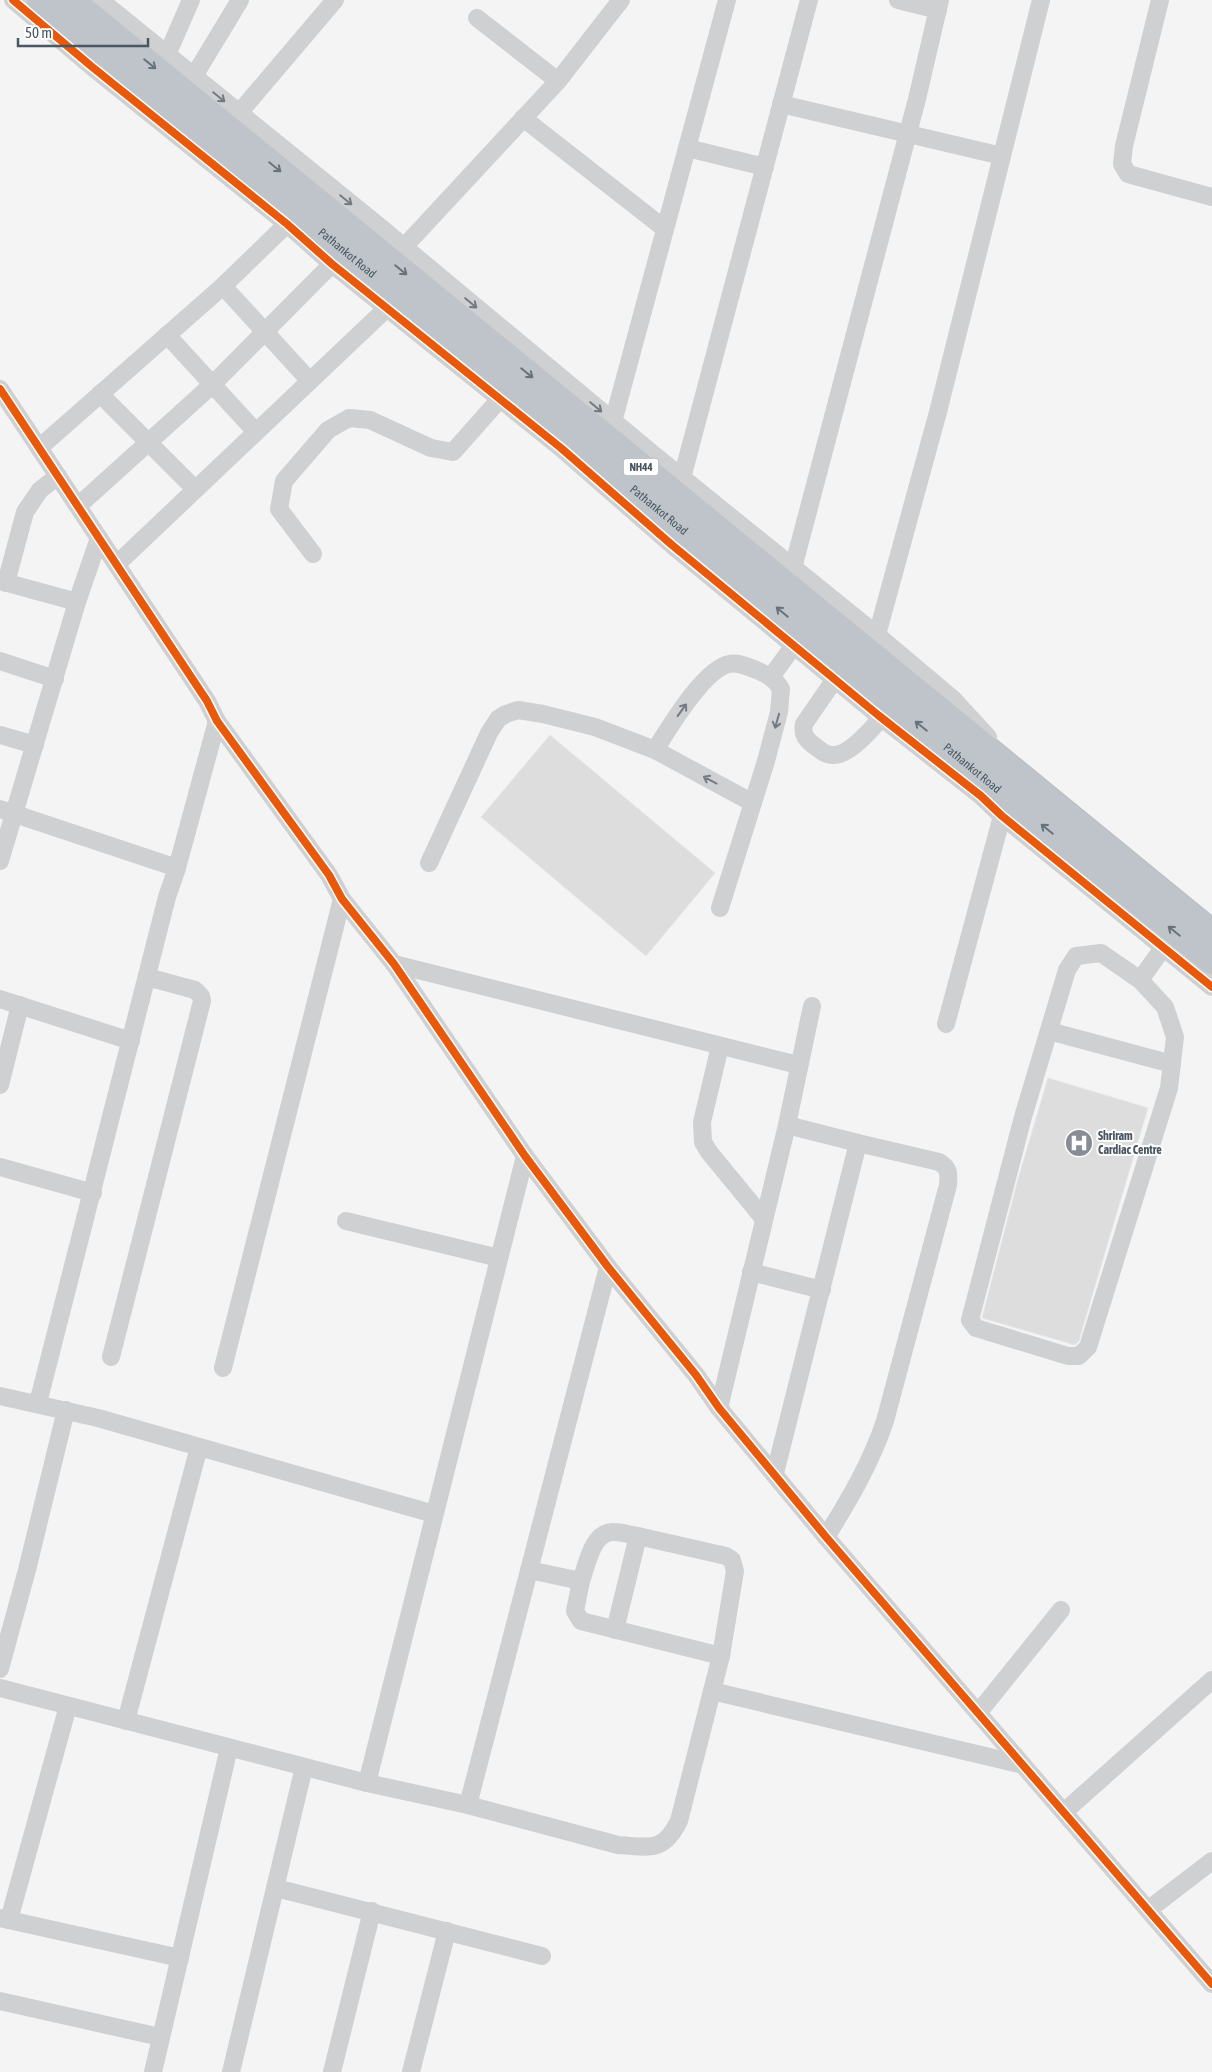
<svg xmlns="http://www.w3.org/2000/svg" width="1212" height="2072" font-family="'Asap Condensed',sans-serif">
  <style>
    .building { fill: #ddddde; stroke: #e5e6e7 }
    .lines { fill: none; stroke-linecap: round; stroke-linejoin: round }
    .highway-casing { stroke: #b9bec3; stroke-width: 28 }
    .minor { stroke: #ced0d2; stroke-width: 18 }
    .highway { stroke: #bec4c9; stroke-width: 26 }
    .cycleway-casing { stroke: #fff; stroke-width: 11 }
    .cycleway { stroke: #e8590c; stroke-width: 8 }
    .oneway { stroke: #67727b }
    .oneway2 { stroke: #727b83 }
    .labels { text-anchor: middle; stroke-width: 4; stroke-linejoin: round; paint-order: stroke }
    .shield { fill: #fff; stroke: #808990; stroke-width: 1 }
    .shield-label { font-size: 11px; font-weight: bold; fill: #4a5661 }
    .street-label { font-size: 12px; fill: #4a5661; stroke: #fff }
    .poi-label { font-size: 12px; font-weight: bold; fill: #4a5661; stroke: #fff; text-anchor: start }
  </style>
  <rect width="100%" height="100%" fill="#f4f4f4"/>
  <g class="building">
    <path d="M550,735l165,138 -69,83 -165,-139z"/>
    <path d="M1048,1078l100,30 -64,215 -5,18 -4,4 -93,-27 36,-139z"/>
  </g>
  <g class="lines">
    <defs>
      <g id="highway">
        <path id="s1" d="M40,0l978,806 194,155"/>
        <path d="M71,0l1141,933"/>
      </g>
    </defs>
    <use href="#highway" class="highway-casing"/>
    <g class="minor">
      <path d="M13,0l78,66 196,158 45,40 229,184 111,97 206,170 103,81 21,20 210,171"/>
      <path d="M100,0l274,222 280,233 223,180 77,65 34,37"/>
      <path d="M898,0l40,10"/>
      <path d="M1160,0l-36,146 -2,18 6,10 84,23"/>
      <path d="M477,18l81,63"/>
      <path d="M167,55l24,-55"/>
      <path d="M194,76l46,-76"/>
      <path d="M781,104l221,52"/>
      <path d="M239,113l96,-113"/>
      <path d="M523,118l142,111"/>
      <path d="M687,148l78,19"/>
      <path d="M404,247l154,-166 63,-81"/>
      <path d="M223,286l86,94"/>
      <path d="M167,335l89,97"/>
      <path d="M0,389l207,312 10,20 112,154 13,24 52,65 131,192 83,111 88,108 23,33 107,129 386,447"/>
      <path d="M100,394l95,95"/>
      <path d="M613,422l114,-422"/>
      <path d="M39,448l184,-162 64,-62"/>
      <path d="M682,478l127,-478"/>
      <path d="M78,506l135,-122 119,-120"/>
      <path d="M313,554l-34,-45 5,-28 44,-51 21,-12 21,2 61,28 22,4 47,-53"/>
      <path d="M117,564l270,-256"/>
      <path d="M793,568l124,-469 23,-99"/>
      <path d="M0,581l77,21"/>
      <path d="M6,583l19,-71 15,-22 18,-14"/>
      <path d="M877,635l61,-223 103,-412"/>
      <path d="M0,661l55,18"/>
      <path d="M771,677l29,-40"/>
      <path d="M835,679l-31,45c-2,9 1,14 8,20 6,4 12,11 20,11 18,2 45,-32 56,-45"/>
      <path d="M0,735l35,10"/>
      <path d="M655,750c14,-22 49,-81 74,-86 8,-2 17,2 25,5 12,5 21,9 27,20l-2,23 -13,49 -46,147"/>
      <path d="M0,809l177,59"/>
      <path d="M0,861l77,-259 22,-64"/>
      <path d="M429,863l60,-130 9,-14 8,-5 12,-4 25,4 52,13 60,23 98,53"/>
      <path d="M394,964l404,101"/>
      <path d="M1140,980l-39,-27 -25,3 -9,14 -44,147 -53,203 6,8 92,28h11l9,-9 81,-259 6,-51 -10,-30 -25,-27 23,-32"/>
      <path d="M0,999l131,42"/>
      <path d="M946,1024l56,-208"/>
      <path d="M1049,1031l123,33"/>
      <path d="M720,1046l-18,76 1,20 6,10 55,67"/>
      <path d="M0,1085l20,-80"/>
      <path d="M0,1167l93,26"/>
      <path d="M346,1221l153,37"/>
      <path d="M751,1272l71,18"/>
      <path d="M111,1357l91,-356 -1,-5 -6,-6 -48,-13"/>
      <path d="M223,1368l119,-469"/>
      <path d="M0,1396l98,22 336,96"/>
      <path d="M38,1403l129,-506 10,-29 40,-147"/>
      <path d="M719,1408l68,-283 25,-119"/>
      <path d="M775,1473l83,-330 -71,-18"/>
      <path d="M826,1537c23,-37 45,-74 59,-116l63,-236c1,-12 1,-17 -9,-23l-81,-19"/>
      <path d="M529,1570l52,11c6,-16 11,-50 33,-49 8,0 16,3 24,4"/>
      <path d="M581,1581l-6,30 6,10 140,35"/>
      <path d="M615,1630l23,-94 88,20 6,4 3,11 -14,85 -9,35"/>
      <path d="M0,1669l27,-99 39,-160"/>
      <path d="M0,1688l367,95 101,22 150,40c32,2 45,8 61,-24l33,-130 311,74"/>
      <path d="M978,1713l83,-103"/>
      <path d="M126,1721l73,-274"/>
      <path d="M367,1783l158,-627"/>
      <path d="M468,1805l140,-538"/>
      <path d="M1064,1812l148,-132"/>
      <path d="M276,1888l266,68"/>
      <path d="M1148,1910l64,-49"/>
      <path d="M0,1918l180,40"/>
      <path d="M9,1920l59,-214"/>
      <path d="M0,2001l160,36"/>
      <path d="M153,2072l76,-324"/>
      <path d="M231,2072l73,-305"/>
      <path d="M332,2072l40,-161"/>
      <path d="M411,2072l36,-141"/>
    </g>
    <use href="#highway" class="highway"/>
    <defs>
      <g id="cycleway">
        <path d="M13,0l78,66 196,158 45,40 229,184 111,97 206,170 103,81 21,20 210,171"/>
        <path d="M0,389l207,312 10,20 112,154 13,24 52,65 131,192 83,111 88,108 23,33 107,129 386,447"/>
      </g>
    </defs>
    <use href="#cycleway" class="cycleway-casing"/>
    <use href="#cycleway" class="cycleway"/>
  </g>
  <defs><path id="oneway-shaft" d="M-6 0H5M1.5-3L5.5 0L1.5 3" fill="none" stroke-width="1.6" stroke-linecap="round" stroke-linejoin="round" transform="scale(1.25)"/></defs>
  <g class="oneway">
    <use href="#oneway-shaft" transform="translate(150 64) rotate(39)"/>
    <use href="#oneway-shaft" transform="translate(275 167) rotate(39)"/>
    <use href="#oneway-shaft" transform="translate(401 270) rotate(39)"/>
    <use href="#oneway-shaft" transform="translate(527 373) rotate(39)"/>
    <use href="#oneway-shaft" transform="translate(782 612) rotate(-140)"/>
    <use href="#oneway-shaft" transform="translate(921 726) rotate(-141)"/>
    <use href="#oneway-shaft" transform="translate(1047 829) rotate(-141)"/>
    <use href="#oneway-shaft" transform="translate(1174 931) rotate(-141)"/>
  </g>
  <g class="oneway2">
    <use href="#oneway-shaft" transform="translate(219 97) rotate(39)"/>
    <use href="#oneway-shaft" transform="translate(346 200) rotate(39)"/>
    <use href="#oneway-shaft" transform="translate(471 303) rotate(40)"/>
    <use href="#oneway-shaft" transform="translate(596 407) rotate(40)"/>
    <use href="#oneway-shaft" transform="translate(682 710) rotate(-54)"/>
    <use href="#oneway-shaft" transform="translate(777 721) rotate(106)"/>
    <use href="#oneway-shaft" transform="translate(710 780) rotate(-152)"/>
  </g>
  <defs>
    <symbol id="hospital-disc" viewBox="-11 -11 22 22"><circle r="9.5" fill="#868d94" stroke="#fff"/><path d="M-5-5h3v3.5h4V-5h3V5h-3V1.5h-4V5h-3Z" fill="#fff"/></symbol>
  </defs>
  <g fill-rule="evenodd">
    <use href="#hospital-disc" x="1063" y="1127" width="32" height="32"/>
  </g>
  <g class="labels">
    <rect class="shield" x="623.5" y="458.5" width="35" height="17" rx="4"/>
    <g class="shield-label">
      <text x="641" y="471">NH44</text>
    </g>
    <g class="street-label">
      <text dy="4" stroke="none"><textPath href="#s1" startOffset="398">Pathankot Road</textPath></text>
      <text dy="4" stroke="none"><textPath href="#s1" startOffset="802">Pathankot Road</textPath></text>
      <text dy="4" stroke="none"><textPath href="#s1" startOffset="1208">Pathankot Road</textPath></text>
    </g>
    <g class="poi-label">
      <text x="1098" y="1140">Shriram<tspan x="1098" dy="14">Cardiac Centre</tspan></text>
    </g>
  </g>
  <path d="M18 38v8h130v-8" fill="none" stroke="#4a5661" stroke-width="2.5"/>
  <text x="25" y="38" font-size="15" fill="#4a5661" stroke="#ffffff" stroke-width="4" paint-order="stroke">50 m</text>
</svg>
